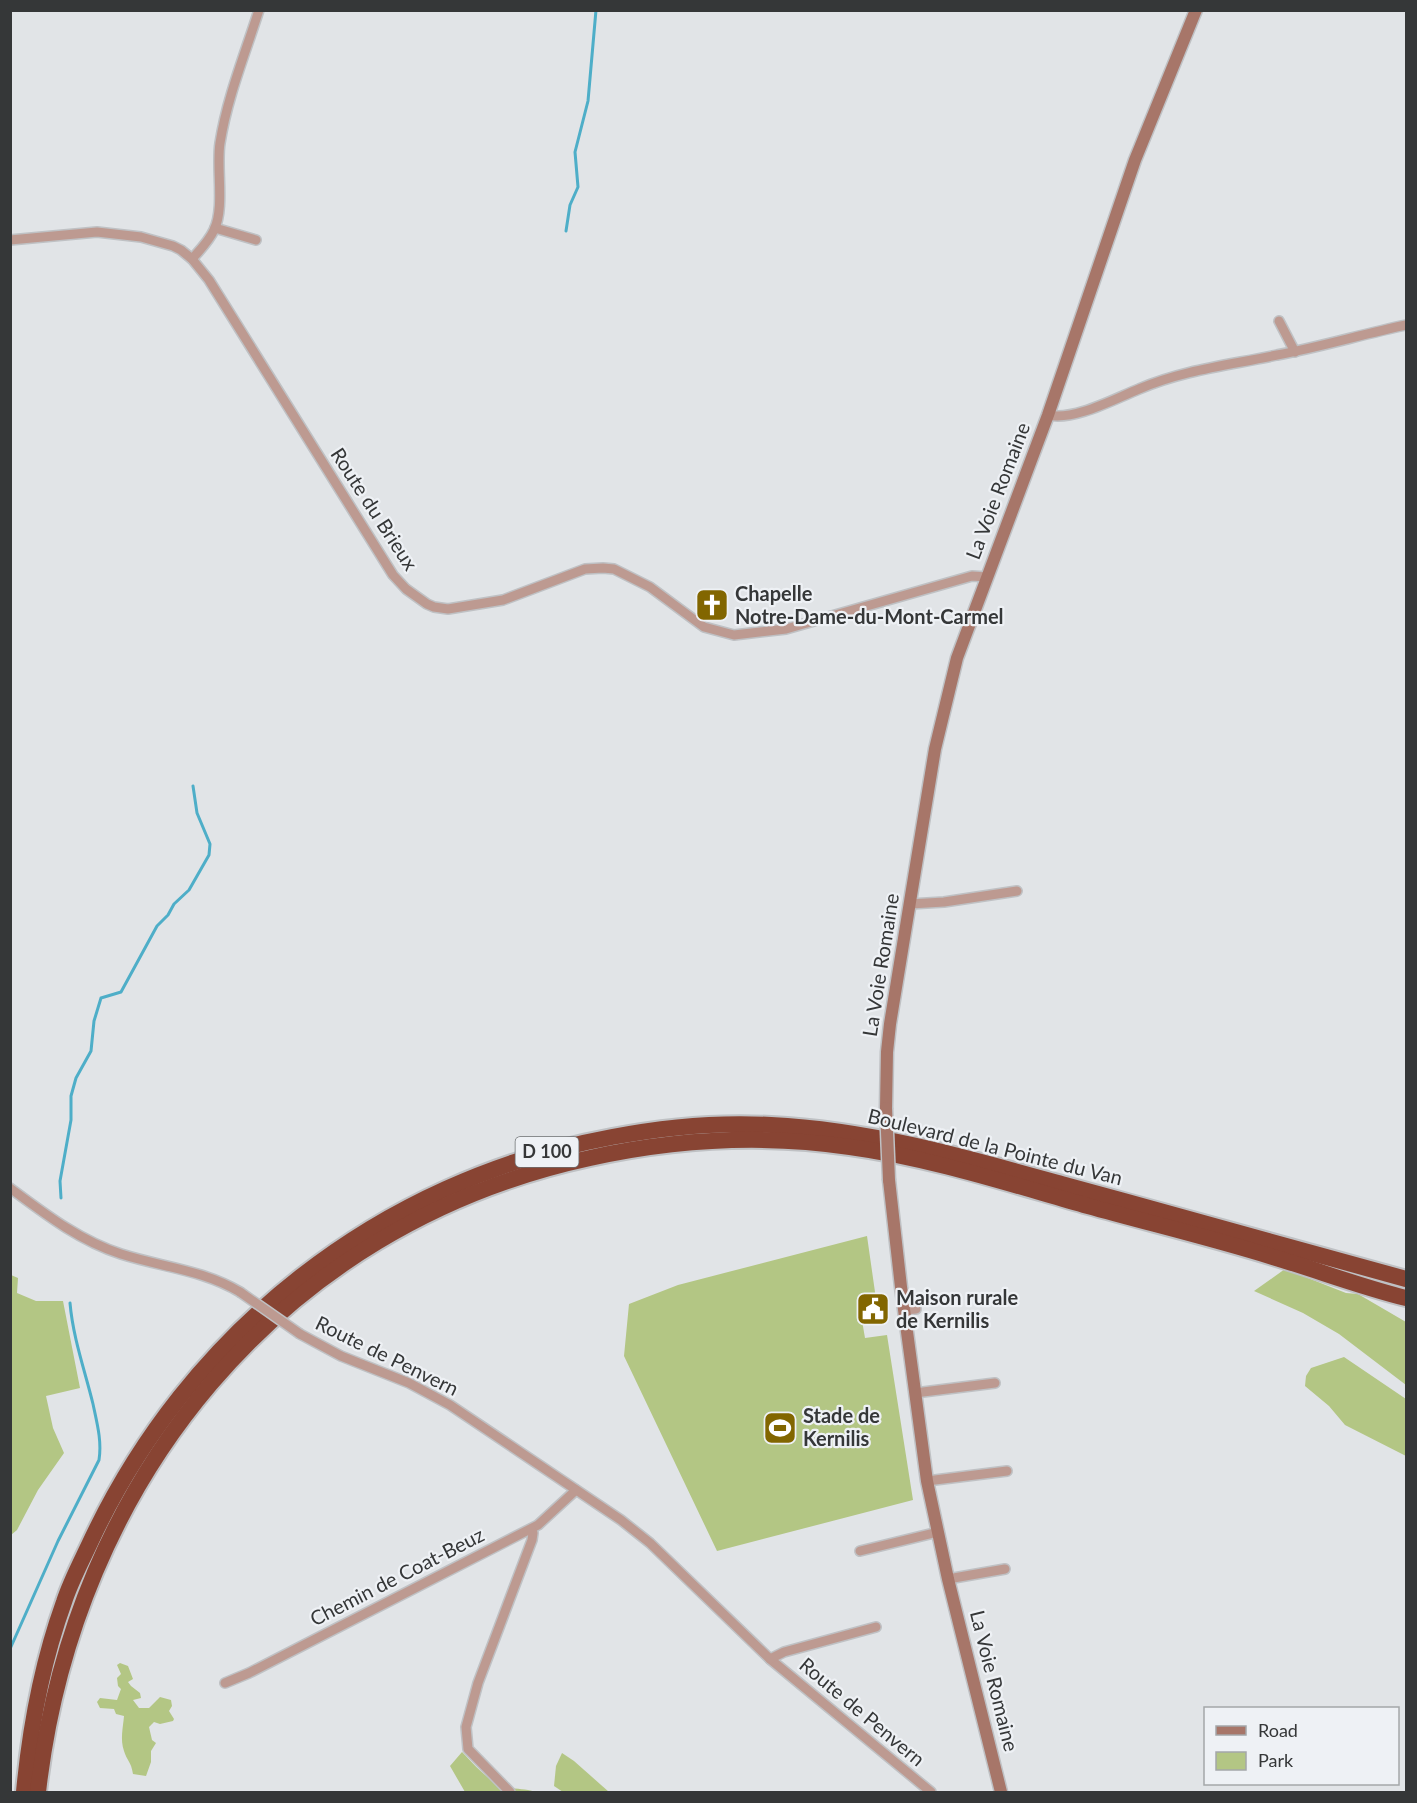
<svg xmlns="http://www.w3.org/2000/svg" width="1417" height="1803" font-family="Lato,sans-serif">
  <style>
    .green { fill: #b3c684 }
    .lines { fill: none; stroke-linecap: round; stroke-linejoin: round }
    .stream { stroke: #4eaec8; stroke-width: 3 }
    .street-casing { stroke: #bfc1c4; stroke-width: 12 }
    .secondary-casing { stroke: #bfc1c4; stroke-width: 15 }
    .highway-casing { stroke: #bfc1c4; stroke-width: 20 }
    .street { stroke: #bd9a91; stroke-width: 9 }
    .secondary { stroke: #a77669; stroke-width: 12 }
    .highway { stroke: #843; stroke-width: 16 }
    .street-bridge-casing { stroke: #bfc1c4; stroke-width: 12; stroke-linecap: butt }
    .secondary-bridge-casing { stroke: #bfc1c4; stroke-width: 15; stroke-linecap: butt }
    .street-bridge { stroke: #bd9a91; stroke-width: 9 }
    .secondary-bridge { stroke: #a77669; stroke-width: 12 }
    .labels { text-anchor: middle; stroke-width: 4.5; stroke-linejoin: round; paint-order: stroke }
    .shield { fill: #eef1f5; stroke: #6c6f71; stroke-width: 1.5 }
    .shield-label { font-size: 18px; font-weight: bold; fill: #353738 }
    .street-label { font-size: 20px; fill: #353738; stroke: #eef1f5 }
    .poi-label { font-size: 20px; font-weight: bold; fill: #353738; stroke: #eef1f5; text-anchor: start }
  </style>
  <rect width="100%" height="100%" fill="#e1e4e7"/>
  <g class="green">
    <path d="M867,1236l9,63 -17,4 6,35 22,-3 26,165 -196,51 -93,-195 5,-52 49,-19z"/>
    <path d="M1285,1269l61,24 12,1 48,28v63l-67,-51 -36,-21 -49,-22z"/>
    <path d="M11,1275l7,3 -1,15 19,8h27l17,87 -34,8 7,32 11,25 -26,37 -21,40 -6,5z"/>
    <path d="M1344,1357l62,42v57l-61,-31 -16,-19 -24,-20 1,-10 5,-8z"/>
    <path d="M120,1663l8,3 5,13 -5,3 3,4 9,7 1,5 -8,2 6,8h10l11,-11 11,3 1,6 -3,5 5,8 -1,2 -13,3 -6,-2 -5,5 3,13 4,3 -5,8v11l-5,14 -13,-2c-2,-13 -6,-13 -9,-23 -4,-12 -1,-23 0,-35l-8,-2 -2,-5 -14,-1 -3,-6 3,-4 17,2 4,-11 -3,-3 -1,-8 4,-4 -4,-9z"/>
    <path d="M462,1752c13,13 26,30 45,35 10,3 18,1 28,5h-70l-15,-26z"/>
    <path d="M562,1753l12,8 35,31h-46l-9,-6 2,-20z"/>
  </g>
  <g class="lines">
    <g class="stream">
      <path d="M566,231l4,-26 8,-18 -3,-35 13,-51 8,-91"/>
      <path d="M61,1198l-1,-17 11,-61v-24l5,-18 15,-27 3,-30 7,-23 20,-6 36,-66 11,-11 6,-11 15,-14 20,-35 1,-11 -13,-31 -4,-27"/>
      <path d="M10,1649l48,-108 41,-81c3,-19 -2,-37 -6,-56 -8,-33 -20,-66 -23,-101"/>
    </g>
    <defs>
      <g id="street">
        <path d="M215,228l41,12"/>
        <path d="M10,240l87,-8 44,5 32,9 8,4 11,9 17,21 184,295 13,14 21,15 7,3 14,2 55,-9 82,-31 18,-1 11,1 36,18 54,40 30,8 52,-6 186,-53 15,1"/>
        <path d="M192,259c8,-9 17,-18 22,-29 11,-22 2,-63 6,-87 7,-45 25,-89 39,-133"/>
        <path d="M1279,321l16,31"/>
        <path d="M1048,415c26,6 66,-16 91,-26 44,-19 91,-24 138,-34 43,-8 86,-21 129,-30"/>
        <path d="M910,904l34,-2 73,-11"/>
        <path d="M10,1188c35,26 70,53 111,66 41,13 82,16 119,38"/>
        <path d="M904,1310l12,-1"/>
        <path d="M300,1334l41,22 68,27 41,22 171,115 29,23 120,116 161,133"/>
        <path d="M915,1393l80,-10"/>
        <path d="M927,1481l80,-10"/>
        <path d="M860,1551l78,-19"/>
        <path d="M948,1579l57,-10"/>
        <path d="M770,1659l14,-7 92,-25"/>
        <path d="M225,1683l24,-10 289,-148 38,-35"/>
        <path d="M510,1792l-42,-43 -2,-22 12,-44 54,-143 1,-7 -2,-4"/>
      </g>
      <g id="secondary">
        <path d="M886,1108l1,-56 3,-28 45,-275 22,-91 91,-243 87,-255 61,-150"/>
        <path d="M889,1180l12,107 26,194 21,98 53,213"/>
      </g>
      <g id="highway">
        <path d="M24,1792c6,-64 18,-129 40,-190 6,-19 16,-38 25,-57 99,-214 291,-365 523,-408 52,-10 106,-15 159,-12 101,5 197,33 294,60 114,31 228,63 341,94"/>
        <path d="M38,1792c35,-310 241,-567 552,-634 86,-19 172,-24 260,-11 81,11 160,37 238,59 61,17 124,32 185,51 44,13 88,30 133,41"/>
      </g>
    </defs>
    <use href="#street" class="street-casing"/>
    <use href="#secondary" class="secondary-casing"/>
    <use href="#highway" class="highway-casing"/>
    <use href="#street" class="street"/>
    <use href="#secondary" class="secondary"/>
    <use href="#highway" class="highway"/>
    <defs>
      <path id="street-bridge" d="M240,1292l60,42"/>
      <path id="secondary-bridge" d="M886,1108l3,72"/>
    </defs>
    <use href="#street-bridge" class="street-bridge-casing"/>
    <use href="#secondary-bridge" class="secondary-bridge-casing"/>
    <use href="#street-bridge" class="street-bridge"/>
    <use href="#secondary-bridge" class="secondary-bridge"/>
  </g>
  <defs>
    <symbol id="church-square" viewBox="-11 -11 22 22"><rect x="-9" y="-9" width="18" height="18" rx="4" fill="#826600" stroke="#eef1f5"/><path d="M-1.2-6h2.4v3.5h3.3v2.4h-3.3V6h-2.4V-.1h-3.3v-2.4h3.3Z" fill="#fff"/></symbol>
    <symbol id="civic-square" viewBox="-11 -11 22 22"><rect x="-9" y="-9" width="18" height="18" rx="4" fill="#826600" stroke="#eef1f5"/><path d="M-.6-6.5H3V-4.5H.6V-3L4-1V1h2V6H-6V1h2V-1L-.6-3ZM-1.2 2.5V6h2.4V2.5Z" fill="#fff"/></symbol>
    <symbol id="stadium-square" viewBox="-11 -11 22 22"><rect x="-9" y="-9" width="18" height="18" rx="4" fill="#826600" stroke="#eef1f5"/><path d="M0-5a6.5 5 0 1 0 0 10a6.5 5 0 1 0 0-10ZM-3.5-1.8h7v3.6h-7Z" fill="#fff"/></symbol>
  </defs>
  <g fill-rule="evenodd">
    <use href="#church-square" x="693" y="586" width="38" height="38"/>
    <use href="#civic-square" x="854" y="1290" width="38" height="38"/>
    <use href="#stadium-square" x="761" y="1409" width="38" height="38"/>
  </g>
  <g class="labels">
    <rect class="shield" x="515.5" y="1137" width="63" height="30" rx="4.5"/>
    <g class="shield-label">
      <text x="547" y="1158">D 100</text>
    </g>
    <g class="street-label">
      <text transform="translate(998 491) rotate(-69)" y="7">La Voie Romaine</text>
      <text transform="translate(374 509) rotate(57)" y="7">Route du Brieux</text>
      <text transform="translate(881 965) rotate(-81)" y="7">La Voie Romaine</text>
      <text transform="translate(995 1147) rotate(14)" y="7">Boulevard de la Pointe du Van</text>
      <text transform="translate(387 1356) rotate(26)" y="7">Route de Penvern</text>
      <text transform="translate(397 1577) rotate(-27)" y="7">Chemin de Coat-Beuz</text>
      <text transform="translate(994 1681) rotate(76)" y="7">La Voie Romaine</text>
      <text transform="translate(862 1712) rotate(40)" y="7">Route de Penvern</text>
    </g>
    <g class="poi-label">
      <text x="735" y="601">Chapelle<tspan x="735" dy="23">Notre-Dame-du-Mont-Carmel</tspan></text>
      <text x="896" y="1305">Maison rurale<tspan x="896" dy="23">de Kernilis</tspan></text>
      <text x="803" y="1423">Stade de<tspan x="803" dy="23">Kernilis</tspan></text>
    </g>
  </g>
  <rect width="1417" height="1803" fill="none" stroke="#353738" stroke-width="24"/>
  <rect x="1204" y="1707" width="195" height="78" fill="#eef1f5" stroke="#a4a7a9" stroke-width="1.5"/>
  <rect x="1216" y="1726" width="30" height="9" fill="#a77669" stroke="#a4a7a9" stroke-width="1.5"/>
  <text x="1258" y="1737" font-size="18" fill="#353738">Road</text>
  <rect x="1216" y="1752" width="30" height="18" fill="#b3c684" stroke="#a4a7a9" stroke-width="1.5"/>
  <text x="1258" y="1767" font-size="18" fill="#353738">Park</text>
</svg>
